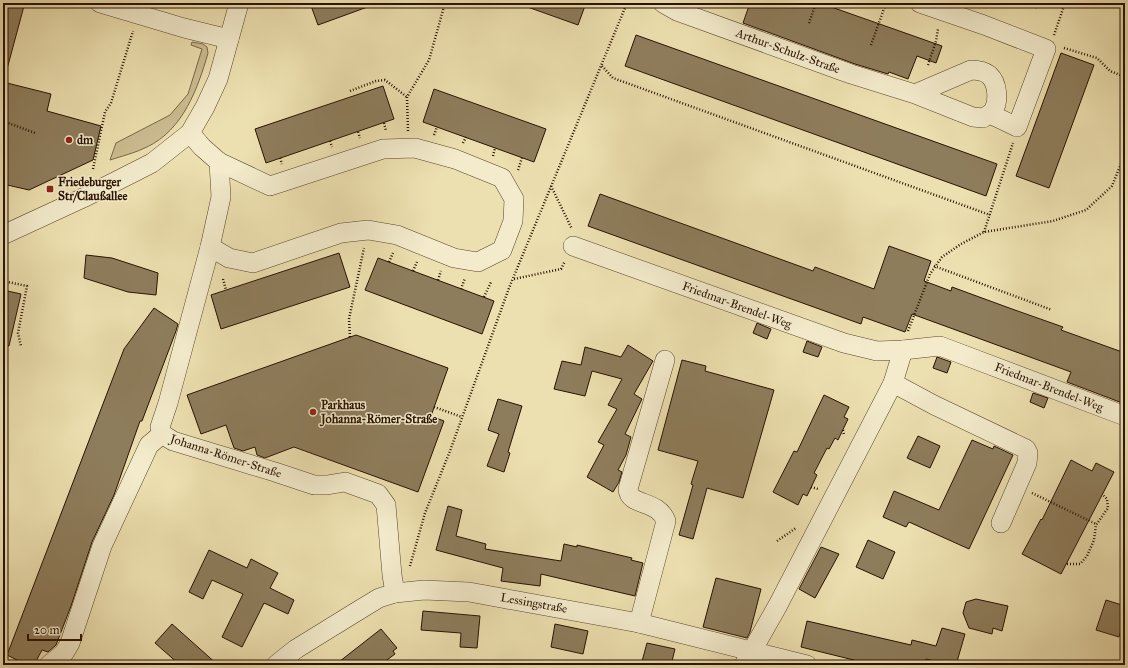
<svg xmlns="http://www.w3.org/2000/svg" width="1128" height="668" font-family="'IM FELL Great Primer',serif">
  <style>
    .green { fill: #ccbd92; stroke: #7a6749 }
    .building { fill: #8e7d5c; stroke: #281100 }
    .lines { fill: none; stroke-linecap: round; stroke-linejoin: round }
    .minor-casing { stroke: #59452c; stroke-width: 20 }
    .path { stroke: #281100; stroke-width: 2.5; stroke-dasharray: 1 2; stroke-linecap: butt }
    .minor { stroke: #f3ebcc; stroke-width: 19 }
    .poi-dot { fill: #8f2418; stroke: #f3ebcc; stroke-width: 1.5 }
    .labels { text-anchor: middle; stroke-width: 3; stroke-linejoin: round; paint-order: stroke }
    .street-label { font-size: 12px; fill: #281100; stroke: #f3ebcc }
    .poi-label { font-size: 12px; font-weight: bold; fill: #281100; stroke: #f3ebcc; text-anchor: start }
  </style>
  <rect width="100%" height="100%" fill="#ede0b0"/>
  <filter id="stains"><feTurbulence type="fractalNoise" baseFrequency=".005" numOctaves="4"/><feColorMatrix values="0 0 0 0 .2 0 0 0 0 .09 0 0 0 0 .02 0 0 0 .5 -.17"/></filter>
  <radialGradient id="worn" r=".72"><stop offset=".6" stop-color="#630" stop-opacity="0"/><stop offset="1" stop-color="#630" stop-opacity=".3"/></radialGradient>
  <path class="green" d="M192,42l11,2 4,3 1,6c-10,35 -25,77 -61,94 -12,6 -25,9 -37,13l6,-17 54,-28 18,-21 14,-45 -11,-4z"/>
  <g class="building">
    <path d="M3,3h12l9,3 -17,63 -4,-1z"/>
    <path d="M310,3h63v2l-55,20z"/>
    <path d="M523,3h63l-8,22 -56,-20z"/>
    <path d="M750,3h70l122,43 -6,17 -19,-7 -9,23 -19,-7 -1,2 -33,-10 -112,-41z"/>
    <path d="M636,35l361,129 -11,32 -361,-130z"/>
    <path d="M1061,53l33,12 -45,123 -33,-12z"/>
    <path d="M3,82l48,12 -4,17 54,15 -8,34 -64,30 -26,-6z"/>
    <path d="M383,86l11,33 -128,44 -11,-34z"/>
    <path d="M434,89l112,40 -12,33 -111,-40z"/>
    <path d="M600,194l213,77 2,-4 59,22 15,-43 42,15 -7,20 27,10 1,-4 60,22 51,18 -2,3 64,23v51l-58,-22 4,-10 -159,-58 -7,18 -42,-15 -2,7 -273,-98z"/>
    <path d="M339,253l11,34 -129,42 -10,-34z"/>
    <path d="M86,255l26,3 46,15 -2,22 -28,-3 -44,-14z"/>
    <path d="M378,258l116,43 -12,33 -117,-44z"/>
    <path d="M3,290l18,4 -12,52 -6,-1z"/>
    <path d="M154,308l24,16 -2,7 -34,90h-2l-26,74 -22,47 -21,64 -15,39 -8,7 -6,-2 -8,15h-7l-20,-10 117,-306z"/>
    <path d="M757,323l14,6 -4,10 -14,-6z"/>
    <path d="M356,335l92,33 -17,48 13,5 -26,71 -124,-45 -29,11 -8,-3 -2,-8 -12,4 -9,-3 -8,-23 -25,9 -14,-39z"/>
    <path d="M807,341l15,6 -4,10 -15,-5z"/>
    <path d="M628,345l25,16 -19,33 8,5 -17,35 6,3 -5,18 -8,15 4,2 -3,10 -6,10 -26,-15 17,-32 -6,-3 19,-33 -9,-4 14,-26 -30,-8 -7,25 -31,-7 8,-28 19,4 4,-18 36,10z"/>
    <path d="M937,357l14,5 -4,11 -14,-5z"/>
    <path d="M682,360l24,6 -1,5 69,19 -31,108 -36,-10 -14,51 -14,-4 14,-50 -2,-1 7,-23 -40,-11z"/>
    <path d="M1033,393l15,5 -4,10 -14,-6z"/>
    <path d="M824,395l25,12 -5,10 4,2 -10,21 -3,-2 -6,11 -2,-1 -13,25 3,2 -10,21 -4,-2 -5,11 -25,-13 21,-41 3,1z"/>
    <path d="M498,399l24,7 -14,46 2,1 -6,19 -17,-6 12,-32 -11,-4z"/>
    <path d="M918,436l22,10 -10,22 -23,-10z"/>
    <path d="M972,440l21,9 1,-3 19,9 -44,94 -60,-27 -3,5 -23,-10 11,-26 45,19z"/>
    <path d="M1071,460l21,11 4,-8 18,9 -53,102 -39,-20 19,-35 1,1z"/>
    <path d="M448,506l14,4 -6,26 30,8 -1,5 76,12 3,-17 13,3v-2l55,13 -1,2 12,3 -8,33 -94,-22 -1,12 -39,-5 2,-13 -67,-18z"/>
    <path d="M868,540l27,12 -12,27 -27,-12z"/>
    <path d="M821,547l18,7 -24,44 -16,-9z"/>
    <path d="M209,550l38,18 4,-9 27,14 -8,15 24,12 -6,14 -24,-11 -22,44 -20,-10 21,-43 -31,-14 -9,19 -14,-7z"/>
    <path d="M716,578l45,11 -11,43 -3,6 -44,-11z"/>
    <path d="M976,599l32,7 -6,25 -9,-3 -1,6 -23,-6 -6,-15 3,-11z"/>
    <path d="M1106,600l19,6v12l-6,19 -23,-7z"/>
    <path d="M423,611l57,5 -3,32 -17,-1 1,-14 -40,-3z"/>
    <path d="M807,621l104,24 1,-5 24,6 6,-18 23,6 -9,31h-8l-22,-6 -2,6h-50l-73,-18z"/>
    <path d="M172,624l46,41h-38l-25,-22z"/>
    <path d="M555,624l33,7 -5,23 -32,-7z"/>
    <path d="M381,629l16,19 -4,3 2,3 -15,11h-45z"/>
    <path d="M647,643l28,6 -4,16h-30z"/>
  </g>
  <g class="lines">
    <defs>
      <g id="minor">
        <path d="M100,3l84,25 45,11"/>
        <path d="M663,3l14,8 174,63 64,20 58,23 10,1c3,-2 8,-4 10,-7 6,-9 5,-28 -4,-36 -5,-4 -11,-5 -18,-5l-56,24"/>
        <path d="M920,3l64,22 62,24 -29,78 -27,-13"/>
        <path d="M190,133l12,14 17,15 2,35 -11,50 -42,156 -8,24 2,7 11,7 23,7 79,24 39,13h13l18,-3 33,12 8,11 6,70 3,18"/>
        <path d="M3,235l80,-37 69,-35 38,-30 15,-26 13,-28 21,-76"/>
        <path d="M573,246l271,97 33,8 26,-1 37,-4 185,70"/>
        <path d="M210,247l19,11 24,5 88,-30 27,-3 29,5 57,23 24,4 24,-12 11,-29 1,-22 -12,-21 -47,-19 -40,-11 -32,1 -113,37 -51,-24"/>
        <path d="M893,383l41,22 92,44 2,4 -1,10 -26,60"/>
        <path d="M639,623l27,-102c-8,-22 -37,-14 -38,-32l37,-129"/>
        <path d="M49,665l15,-12 6,-10 32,-97 47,-101 13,-11"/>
        <path d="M276,665l20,-16 60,-37 23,-14 16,-5 29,-3 45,2 170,31 168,42"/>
        <path d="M744,665l34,-60 115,-222 10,-33"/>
      </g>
    </defs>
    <use href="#minor" class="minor-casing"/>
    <g class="path">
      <path d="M1028,3l10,5 2,-5"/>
      <path d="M259,5l5,-2"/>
      <path d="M809,23l7,-20"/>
      <path d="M1054,35l11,-32"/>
      <path d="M871,45l15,-42"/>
      <path d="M1064,48l33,10 13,13 15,6"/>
      <path d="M928,65l8,-24 2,-12"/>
      <path d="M602,66l11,12 377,137"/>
      <path d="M350,91l26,-10 9,-1 22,17"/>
      <path d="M3,121l32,12"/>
      <path d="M384,123l2,8"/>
      <path d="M408,131l-1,-34 22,-37 16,-57"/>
      <path d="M358,132l2,6"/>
      <path d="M434,135l3,-8"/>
      <path d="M330,141l2,6"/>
      <path d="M463,143l3,-6"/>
      <path d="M493,156l2,-8"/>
      <path d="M280,158l2,6"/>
      <path d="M93,169l12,-57 6,-9 22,-72"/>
      <path d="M518,170l4,-12"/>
      <path d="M551,186l21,43"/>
      <path d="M984,232l29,-89"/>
      <path d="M389,262l4,-9"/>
      <path d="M934,266l118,44"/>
      <path d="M413,271l4,-9"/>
      <path d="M223,279l3,11"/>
      <path d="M514,279l47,-10 4,-8"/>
      <path d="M438,280l3,-9"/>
      <path d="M3,281l24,5 -9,47 3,13"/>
      <path d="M461,289l4,-11"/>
      <path d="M484,297l7,-15"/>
      <path d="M908,331l22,-57 12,-17 19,-13 23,-12 69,-11 33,-11 26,-24 13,-32"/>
      <path d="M350,337l-1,-18 15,-71"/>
      <path d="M1120,348h5"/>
      <path d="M434,407l28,10"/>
      <path d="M843,430l1,5"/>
      <path d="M811,487l7,2"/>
      <path d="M1032,493l64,31"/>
      <path d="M777,541l19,-13"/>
      <path d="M1067,564h13l7,-8 7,-16 2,-15 12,-17 -1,-9 -4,-4"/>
      <path d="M410,566l15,-53 25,-62 59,-163 118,-285"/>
    </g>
    <use href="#minor" class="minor"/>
  </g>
  <g class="poi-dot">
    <circle cx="69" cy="140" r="4"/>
    <rect x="46" y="185" width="8" height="8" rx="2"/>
    <circle cx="313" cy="412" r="4"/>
  </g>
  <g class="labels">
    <g class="street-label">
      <text transform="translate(788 51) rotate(20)" y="4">Arthur-Schulz-Straße</text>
      <text transform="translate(737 305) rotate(20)" y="4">Friedmar-Brendel-Weg</text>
      <text transform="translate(1049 387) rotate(21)" y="4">Friedmar-Brendel-Weg</text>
      <text transform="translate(226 456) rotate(18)" y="4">Johanna-Römer-Straße</text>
      <text transform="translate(534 603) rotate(10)" y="4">Lessingstraße</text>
    </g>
    <g class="poi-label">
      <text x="77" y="144">dm</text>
      <text x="58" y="186">Friedeburger<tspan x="58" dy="14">Str/Claußallee</tspan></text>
      <text x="321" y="409">Parkhaus<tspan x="321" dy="14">Johanna-Römer-Straße</tspan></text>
    </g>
  </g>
  <rect width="1128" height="668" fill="none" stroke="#ede0b0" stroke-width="16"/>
  <rect x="4" y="4" width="1120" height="660" fill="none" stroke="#281100" stroke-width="2"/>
  <rect x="8" y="8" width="1112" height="652" fill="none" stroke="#281100"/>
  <path d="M28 634v6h53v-6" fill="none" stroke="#281100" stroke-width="2"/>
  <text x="34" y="634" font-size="12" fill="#281100" stroke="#f3ebcc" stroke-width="3" paint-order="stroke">20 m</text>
  <rect width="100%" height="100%" filter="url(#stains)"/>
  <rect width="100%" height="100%" fill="url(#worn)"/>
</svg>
